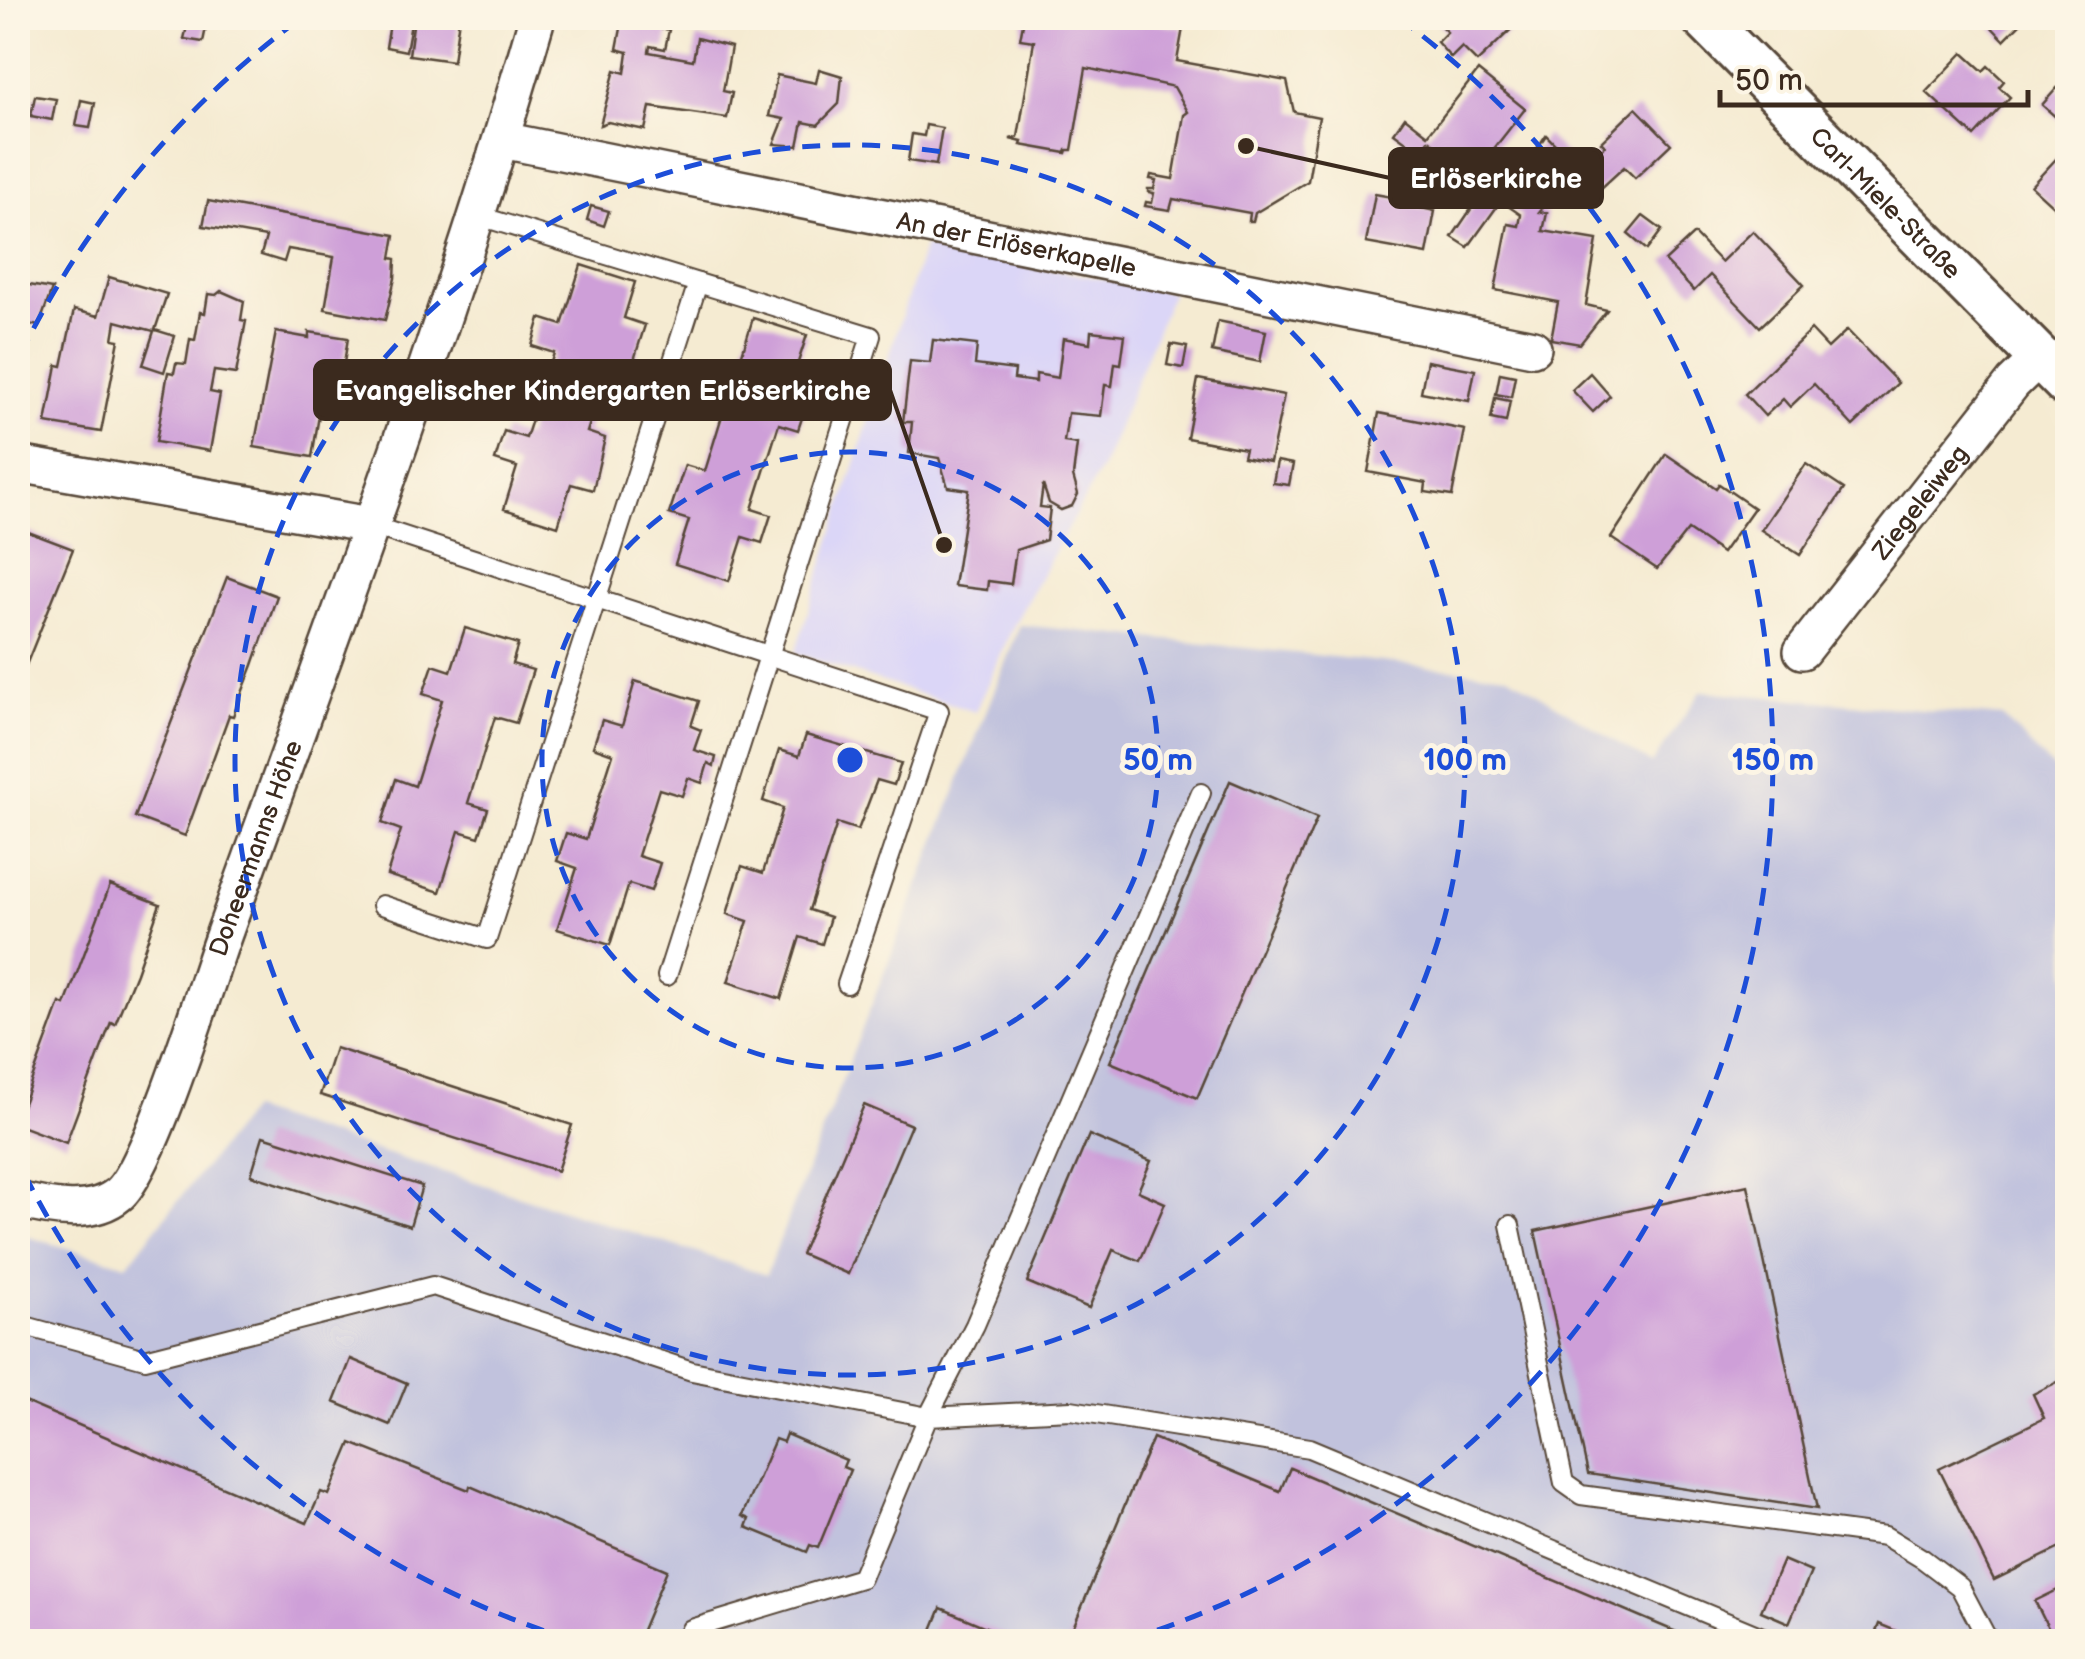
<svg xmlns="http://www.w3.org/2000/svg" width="2085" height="1659" font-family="'Balsamiq Sans',sans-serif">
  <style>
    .built { fill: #dbd6f7 }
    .industrial { fill: #c1c2dd }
    .building { fill: #ce9fd8 }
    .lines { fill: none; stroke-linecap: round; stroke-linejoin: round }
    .service-casing { stroke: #574739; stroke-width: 22 }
    .minor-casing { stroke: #574739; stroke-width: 40 }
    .tertiary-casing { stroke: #574739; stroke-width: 48 }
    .service { stroke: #fff; stroke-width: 18 }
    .minor { stroke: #fff; stroke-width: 35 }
    .tertiary { stroke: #fff; stroke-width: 42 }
    .ring { fill: none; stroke: #1d4ed8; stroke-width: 5; stroke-dasharray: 18 12 }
    .labels { text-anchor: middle; stroke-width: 10; stroke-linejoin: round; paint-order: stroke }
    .street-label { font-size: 25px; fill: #3b2a1e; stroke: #fcf5e5 }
    .centre { fill: #1d4ed8; stroke: #fcf5e5; stroke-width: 5 }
    .ring-label { font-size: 30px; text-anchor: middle; font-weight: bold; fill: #1d4ed8; stroke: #fcf5e5; stroke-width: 10; stroke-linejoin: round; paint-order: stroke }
    .leader { fill: none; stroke: #3b2a1e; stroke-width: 4 }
    .callout-dot { fill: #3b2a1e; stroke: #fcf5e5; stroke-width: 4 }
    .callout { fill: #3b2a1e; stroke: #3b2a1e; stroke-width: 4 }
    .callout-label { font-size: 28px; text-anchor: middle; font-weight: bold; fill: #fff }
  </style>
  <rect width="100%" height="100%" fill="#fcf5e5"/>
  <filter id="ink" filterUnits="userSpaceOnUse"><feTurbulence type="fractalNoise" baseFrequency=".01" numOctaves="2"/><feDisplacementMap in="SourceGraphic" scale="20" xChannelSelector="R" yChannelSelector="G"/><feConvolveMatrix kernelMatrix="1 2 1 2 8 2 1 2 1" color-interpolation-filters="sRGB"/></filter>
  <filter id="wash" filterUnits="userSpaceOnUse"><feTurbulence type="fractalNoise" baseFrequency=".0048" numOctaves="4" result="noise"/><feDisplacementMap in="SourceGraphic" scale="40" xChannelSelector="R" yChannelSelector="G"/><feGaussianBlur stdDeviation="2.25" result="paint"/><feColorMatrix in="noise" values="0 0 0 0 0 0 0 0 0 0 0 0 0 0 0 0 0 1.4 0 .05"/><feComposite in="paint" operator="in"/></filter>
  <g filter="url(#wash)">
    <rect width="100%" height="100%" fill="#f5ebd2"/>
    <path class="built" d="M924,246l248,46 -70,175 -87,156 -40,89 -180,-59z"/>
    <path class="industrial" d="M1020,625l488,50 144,89 49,-73 301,26 65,65v859h-2049v-407l109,31 123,-155 516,165z"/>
    <g id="blocks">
      <g class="building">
        <path d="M189,18h19l-5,24 -19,-3z"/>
        <path d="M391,18h21l-6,33 -20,-4z"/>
        <path d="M414,18h45l-6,43 -44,-6z"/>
        <path d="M623,18l46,12 -4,19 -15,-3 -1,6 44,8 4,-22 34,9 -8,44 9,2 -5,25 -77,-11 -5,23 -37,-8 -8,3 15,-55 10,3 3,-21 -11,-3z"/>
        <path d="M1024,18h99l60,10 -6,33 110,20 7,31 25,5 -11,64 -53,32 -2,8h-4l1,-8 -77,-14 -3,11 -25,-4 1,-4 6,1 2,-10 -6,-1v-3h6l2,-9 -6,-1 1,-4 22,4 11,-64 4,-3 -14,-25 -88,-19 -14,82h-5l-1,3 -45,-8 1,-3 -12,-3 8,-2 16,-96 -14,-2z"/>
        <path d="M1433,18h90l-46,44 -15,-15 -11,11 -14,-16 10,-10z"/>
        <path d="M1983,18h31l6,6 -16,16z"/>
        <path d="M1963,53l20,18 5,-5 16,15 -5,6 11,10 -36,39 -48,-44z"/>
        <path d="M819,69l23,7 -3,28 -21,21 -15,-3 -5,24 -24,-2 10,-25 -15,-3 8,-41 39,8z"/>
        <path d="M1478,71l47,38 -36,46 29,22 28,-42 30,30 -37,47 8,1 -4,18 54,9 -11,65 21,5 -27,34 -29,-5 7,-37 -63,-12 13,-66 11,2 2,-11 -20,-14 -33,46 -16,-10 26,-38 -16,-13 11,-13 -44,-33 -9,12 14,11 -10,14 -17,-13 10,-14 -23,-17 11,-16 23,18z"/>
        <path d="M2057,88l11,10v30l-26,-23z"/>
        <path d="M35,96l21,3 -4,21 -21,-4z"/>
        <path d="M81,100l14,3 -5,25 -14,-2z"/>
        <path d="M1636,108l35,36 -36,34 -11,-11 -27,25 -19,-20 27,-26 -4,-4z"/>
        <path d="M926,125l16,3 -6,37 -28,-4 4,-27 12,2z"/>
        <path d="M2068,146v74l-37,-34z"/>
        <path d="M1375,194l33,6 -1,5 28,6 -8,43 -61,-11z"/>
        <path d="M208,201l187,34 -4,23 5,1 -1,19 -10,42 -60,-11 9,-52 -46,-8 -4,13 -23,-7 5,-18 -63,-11z"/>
        <path d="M591,206l18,5 -5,15 -17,-6z"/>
        <path d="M1643,216l19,14 -15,20 -19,-16z"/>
        <path d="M1753,231l51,54 -44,42 -50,-52 -16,16 -29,-30 29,-27 27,28z"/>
        <path d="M581,265l54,17 -11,36 21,7 -16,51 -22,-7 -20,63 18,6 -12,52 -22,-6 -13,42 -54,-17 13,-42 -22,-7 9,-29 22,7 28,-85 -22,-7 8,-28 22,7z"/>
        <path d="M109,277l58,17 -12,36 20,6 -11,36 -21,-7 11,-34 -38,-10 -3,18 6,1 -18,92 -55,-9 11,-58 5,1 12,-56 24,6z"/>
        <path d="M18,283l34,6 -13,37 -16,-3 -2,8h-3z"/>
        <path d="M221,291l23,10 -3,19 5,1 -10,53 -22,-3 -4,21 10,2 -10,57 -54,-9 12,-70 6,1 2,-10 10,1 4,-25 5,1 5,-28 5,1 3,-19 8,1z"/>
        <path d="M753,318l54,17 -20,61 20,7 -9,27 -19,-6 -27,85 19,6 -9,28 -19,-6 -14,44 -54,-17 14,-44 -20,-6 16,-49 20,6 20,-65 -20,-6 9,-27 20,7z"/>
        <path d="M1218,321l48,10 -6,31 -48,-10z"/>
        <path d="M1811,330l17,18 19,-18 51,53 -45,43 -39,-42 -24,23 -7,-8 -18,17 -20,-22z"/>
        <path d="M1091,331l34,4 -4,29 -6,-1 -3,23 -7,-1 -4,31 -33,-3 -4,29 13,2 -4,32 5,18 -6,12 -11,4 -12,-7 -6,-18 -3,22 10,1 -4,32 -30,10 -5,34 -23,-3 -1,9 -33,-4 15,-96 -21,-3 -9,-29 -30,-5 3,-31h-9l7,-61 20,2 3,-23 44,5 -2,20 40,5 -1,9 22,3v-8l22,4 5,-40 27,5z"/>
        <path d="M276,332l33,6v-6l39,6 -7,44 -16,-2 -13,77 -58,-10z"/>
        <path d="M1171,344l16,3 -4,21 -16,-3z"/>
        <path d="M1427,361l48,9 -6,31 -48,-9z"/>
        <path d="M1500,373l15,3 -4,21 -15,-3z"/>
        <path d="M1590,373l20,23 -17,16 -21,-22z"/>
        <path d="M1198,379l86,16 -14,67 -27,-5 2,-8 -58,-11z"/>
        <path d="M1495,398l15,3 -4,21 -15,-3z"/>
        <path d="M1379,413l86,17 -13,66 -27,-4 1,-9 -58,-11z"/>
        <path d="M1666,454l50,34 3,-4 35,24 -32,45 -34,-23 -31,39 -46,-31z"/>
        <path d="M1277,461l16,3 -4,21 -16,-2z"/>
        <path d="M1806,464l38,25 -44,66 -39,-25z"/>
        <path d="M23,530l50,19 -55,136v-141z"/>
        <path d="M227,577l50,19 -24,69 -20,51 -4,-1 -44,121 -50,-19z"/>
        <path d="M465,628l53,16 -6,20 21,6 -17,53 -21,-6 -27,86 20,6 -9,28 -20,-6 -19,61 -53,-17 14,-45 -19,-7 14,-44 19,7 27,-86 -19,-6 10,-29 18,6z"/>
        <path d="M635,681l64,20 -8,25 10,4 -7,20 22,7 -2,9 -6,-3 -6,20 -14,-5 -6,18 -23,-7 -21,67 22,7 -9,28 -22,-7 -19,61 -53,-16 20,-61 -20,-7 9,-28 20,6 27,-85 -20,-7 9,-27 20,6z"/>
        <path d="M806,735l95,28 -7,22 -17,-5 -19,50 -21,-7 -28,87 21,7 -8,27 -22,-7 -19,62 -53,-17 20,-61 -21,-7 15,-48 21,7 20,-65 -20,-7 16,-51 20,6z"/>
        <path d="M1230,781l87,37 -120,280 -87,-36z"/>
        <path d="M110,885l50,19 -24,69 -21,51 -4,-2 -45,121 -48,-18v-8l42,-114 5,2z"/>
        <path d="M335,1048l237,77 -15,46 -237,-76z"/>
        <path d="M864,1105l47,20 -63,149 -47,-20z"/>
        <path d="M1089,1135l62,26 -13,30 27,12 -25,58 -27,-11 -24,58 -62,-26z"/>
        <path d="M263,1136l159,50 -12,40 -159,-51z"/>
        <path d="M1748,1185l69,324 -229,-35 -53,-243z"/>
        <path d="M351,1359l56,24 -17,42 -56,-23z"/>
        <path d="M2068,1377v167l-74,36 -55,-111 105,-51 -11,-24z"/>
        <path d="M18,1399l289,124 14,-31 8,3 22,-52 118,47 1,-4 197,84 -30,72h-619z"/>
        <path d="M786,1434l60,26 -3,7 7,3 -32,78 -8,-3 -3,7 -61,-25 3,-8 -7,-3 33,-77 8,3z"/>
        <path d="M1153,1438l127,53 10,-23 410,174h-633z"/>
        <path d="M1783,1560l28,12 -22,51 -28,-12z"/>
        <path d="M2068,1585v57h-13l-20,-41z"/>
        <path d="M941,1608l78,33v1h-92z"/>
        <path d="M1879,1624l17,7 -4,11h-20z"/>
      </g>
    </g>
  </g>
  <g filter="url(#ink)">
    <use href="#blocks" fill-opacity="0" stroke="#574739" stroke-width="2.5"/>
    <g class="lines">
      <defs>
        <g id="service">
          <path d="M476,215l395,121 -204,640"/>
          <path d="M370,525l569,186 -92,273"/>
          <path d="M382,905l105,34 211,-656"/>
          <path d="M1510,1225l54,258 17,12 304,41 38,23 37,28 29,55"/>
          <path d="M18,1324l127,35 288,-73 259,85 236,46 143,-7 238,38 465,194"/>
          <path d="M685,1642l6,-13 170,-51 67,-161 47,-92 226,-532"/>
        </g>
        <g id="minor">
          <path id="s1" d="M502,140l1031,208"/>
          <path d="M18,464l352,61"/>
          <path id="s2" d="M1802,651l211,-268 27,-26"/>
          <path id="s3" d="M18,1200c31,8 74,17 101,-6 31,-27 85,-204 102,-252 110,-306 226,-612 316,-924"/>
        </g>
        <g id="tertiary">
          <path id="s4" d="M1703,18l365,368"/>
        </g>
      </defs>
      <use href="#service" class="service-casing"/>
      <use href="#minor" class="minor-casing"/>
      <use href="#tertiary" class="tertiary-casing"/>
      <use href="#service" class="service"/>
      <use href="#minor" class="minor"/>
      <use href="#tertiary" class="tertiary"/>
    </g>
  </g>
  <g class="ring">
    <circle cx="850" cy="760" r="308"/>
    <circle cx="850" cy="760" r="615"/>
    <path d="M572 1640A923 923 0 0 1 20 1165M20 355A923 923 0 0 1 301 18M1399 18A923 923 0 0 1 1128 1640"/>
  </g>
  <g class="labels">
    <g class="street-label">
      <text dy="9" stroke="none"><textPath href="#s4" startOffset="260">Carl-Miele-Straße</textPath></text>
      <text dy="9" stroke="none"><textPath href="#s1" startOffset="525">An der Erlöserkapelle</textPath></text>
      <text dy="9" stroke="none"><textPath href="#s2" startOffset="190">Ziegeleiweg</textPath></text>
      <text dy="9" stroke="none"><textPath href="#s3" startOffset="478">Doheermanns Höhe</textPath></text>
    </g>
  </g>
  <circle cx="850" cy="760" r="15" class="centre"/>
  <g class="ring-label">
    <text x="1158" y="770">50 m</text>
    <text x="1465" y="770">100 m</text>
    <text x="1773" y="770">150 m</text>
  </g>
  <path class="leader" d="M1246 146L1390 178M944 545L890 390"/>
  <g class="callout-dot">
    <circle cx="1246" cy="146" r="10"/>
    <circle cx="944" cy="545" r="10"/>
  </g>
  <g class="callout">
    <rect x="1390" y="149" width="212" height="58" rx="10"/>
    <rect x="315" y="361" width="575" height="58" rx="10"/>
  </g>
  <g class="callout-label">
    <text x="1496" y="188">Erlöserkirche</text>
    <text x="603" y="400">Evangelischer Kindergarten Erlöserkirche</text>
  </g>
  <rect width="2085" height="1659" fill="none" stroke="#fcf5e5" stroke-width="60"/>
  <path d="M1720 90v15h308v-15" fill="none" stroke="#3b2a1e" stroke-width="5"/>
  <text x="1735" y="90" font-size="30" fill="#3b2a1e" stroke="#fcf5e5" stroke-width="8" paint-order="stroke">50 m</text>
</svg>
